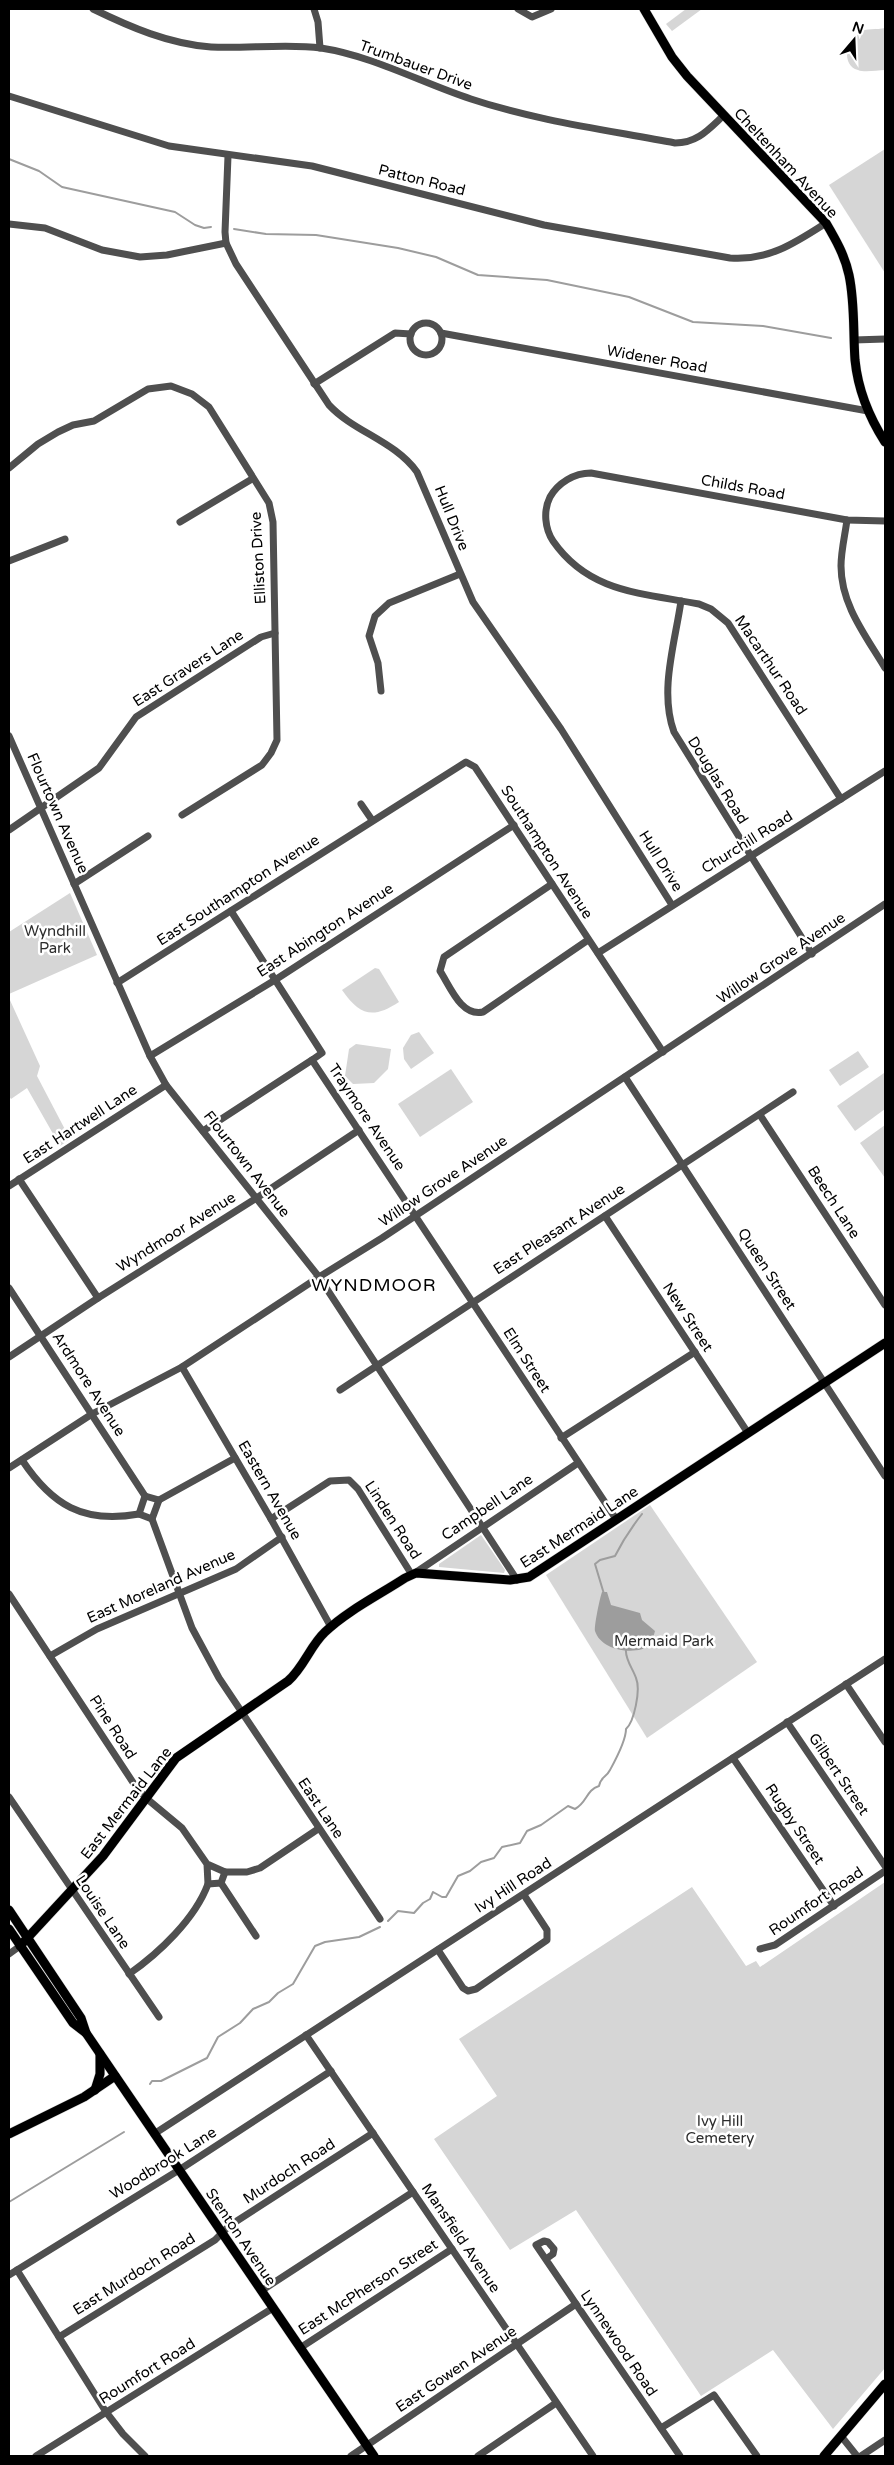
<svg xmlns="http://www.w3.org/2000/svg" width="894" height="2465" font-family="'Varela Round',sans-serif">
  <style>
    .green { fill: #d6d6d6 }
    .water { fill: #9d9d9d }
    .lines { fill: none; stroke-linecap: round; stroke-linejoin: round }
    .stream { stroke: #9d9d9d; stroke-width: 2 }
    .major-casing { stroke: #dbdbdb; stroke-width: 10 }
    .minor { stroke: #4f4f4f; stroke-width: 7 }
    .major { stroke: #000; stroke-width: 9 }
    .labels { text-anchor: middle; stroke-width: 5; stroke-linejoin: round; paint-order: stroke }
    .street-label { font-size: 15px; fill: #000; stroke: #fff }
    .park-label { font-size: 15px; fill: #2d2d2d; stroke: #fff }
    .quarter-label { font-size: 18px; letter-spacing: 1px; fill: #000; stroke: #fff }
  </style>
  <rect width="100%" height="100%" fill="#fff"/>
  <g class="green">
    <path d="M686,9h16l-30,22 -6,-7z"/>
    <path d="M885,28v42c-8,0 -20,3 -27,0 -17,-4 -12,-31 0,-38 8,-4 19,-2 27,-4z"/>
    <path d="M885,149v124l-56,-88z"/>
    <path d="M70,893l27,62 -88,39v-62z"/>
    <path d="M375,968l4,1 20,33c-26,17 -39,14 -57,-12z"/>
    <path d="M9,998l31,68 -3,10 33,63 -10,7 -33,-58 -16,11 -2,-3z"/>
    <path d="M419,1032l15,21 -23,16 -7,-10 -1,-11 8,-13z"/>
    <path d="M356,1044l35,5 -3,20 -14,14 -21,1 -8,-8 4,-27z"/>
    <path d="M858,1051l11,16 -29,19 -11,-16z"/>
    <path d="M451,1069l22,33 -53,35 -22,-33z"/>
    <path d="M884,1073l1,36 -30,22 -18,-25z"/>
    <path d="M885,1125v53l-25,-35z"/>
    <path d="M650,1505l107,157 -110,76 -101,-163z"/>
    <path d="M481,1535l24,35 -1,3 -65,-6v-3z"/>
    <path d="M885,1882v486l-52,61 -60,-79 -72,46 -125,-186 -66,40 -76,-111 63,-43 -38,-57 233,-152 54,79 10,-5 4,6z"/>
  </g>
  <path class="water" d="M602,1592h5l4,13 29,8 2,7 13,11 -4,14c-15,11 -50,6 -56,-14 -1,-5 5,-34 7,-39z"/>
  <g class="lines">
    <g class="stream">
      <path d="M9,159l30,12 23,16 113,25 20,13 9,3 7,-1"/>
      <path d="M234,229l32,5 50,1 82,13 38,9 42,18 69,5 82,17 64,25 70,4 68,12"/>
      <path d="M604,1594l-9,-30 5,-4 15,-4c8,-16 16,-28 27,-42"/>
      <path d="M388,1921l10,-10 16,2 9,-10 7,-4 3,-7 9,5h4l12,-21 12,-5 11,-9 13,-4 8,-11 18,-4 7,-12 14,-6 27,-19 7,3c12,-6 11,-19 24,-23 2,-10 7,-8 11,-16 6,-11 16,-29 16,-41 8,-7 15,-39 10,-51 -3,-9 -11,-19 -10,-28"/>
      <path d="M150,2084l2,-3h9l46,-23 11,-21 22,-14 13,-14 16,-7 9,-9 15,-9 22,-38 10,-4 34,-5 21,-10"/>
      <path d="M9,2202l115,-70"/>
    </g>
    <defs>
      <g id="major">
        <path d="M644,9l28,48 15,19 139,147c10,17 19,33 23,52 6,28 4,57 6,85 3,30 14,57 30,82"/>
        <path d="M9,1910l72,108 5,15"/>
        <path d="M9,1929l64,94 13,10 288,423"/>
        <path d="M20,1946l83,-90 73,-98 112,-77c16,-14 22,-35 37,-49 22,-21 54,-37 80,-54l11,-5 94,7 19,-3 356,-234"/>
        <path d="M95,2090l5,-16v-20"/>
        <path d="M9,2134l75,-37 31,-21"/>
        <path d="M824,2456l61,-72"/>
      </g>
    </defs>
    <use href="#major" class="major-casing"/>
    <g class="minor">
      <path d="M93,9c37,18 76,35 118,38 35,2 76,-4 110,1 52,8 101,35 150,51 66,22 136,31 204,44 22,0 33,-13 48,-27"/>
      <path d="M314,9l4,13 2,26"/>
      <path d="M518,9l14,8 19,-8"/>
      <path d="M9,96l160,50 143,20 232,59 186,33c38,3 65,-15 96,-35"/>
      <path d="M228,156l-3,76 1,11 10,21 93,141c25,27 66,36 88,67l56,130 88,127 111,176"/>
      <path d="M9,224l36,4 57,22 38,7 27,-2 59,-12"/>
      <circle cx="426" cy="339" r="16"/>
      <path d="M441,333l427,78"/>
      <path d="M854,340l31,-1"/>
      <path d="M314,384l81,-51 16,1"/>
      <path d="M9,468l29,-24 20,-12 15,-7 21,-4 54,-32 23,-3 21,8 17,13 60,96 4,19 4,218 -6,13 -9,12 -80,50"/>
      <path d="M847,520c-2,15 -6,31 -6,46 0,39 25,70 44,102"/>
      <path d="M180,522l72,-43"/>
      <path d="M9,561l56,-22"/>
      <path d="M681,601c-6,42 -22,90 -7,131l138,222"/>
      <path d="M381,691l-3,-28 -9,-27 6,-20 14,-13 71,-29"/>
      <path d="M9,736l141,320 16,29 153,192 198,303"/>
      <path d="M841,799l-113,-176 -17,-14 -12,-5c-57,-11 -110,-11 -146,-63 -8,-12 -10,-30 -3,-44 8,-14 24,-24 41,-24l256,47 38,1"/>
      <path d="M361,804l11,16"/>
      <path d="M9,830l90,-62 37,-51 125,-80 14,-4"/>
      <path d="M74,884l74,-48"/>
      <path d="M552,884l-108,73 -4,14c10,15 21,46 43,41l105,-72"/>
      <path d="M231,911l91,142 -10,7 304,459"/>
      <path d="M598,953l287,-182"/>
      <path d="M117,983l349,-221 9,5 188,285"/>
      <path d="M150,1056l125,-76 239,-155"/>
      <path d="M625,1077l260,399"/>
      <path d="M760,1115l125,190"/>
      <path d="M203,1131l109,-71"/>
      <path d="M19,1179l79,119"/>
      <path d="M9,1186l157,-101"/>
      <path d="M605,1216l143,217"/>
      <path d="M9,1288l136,208"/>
      <path d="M9,1357l89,-59 157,-99 104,-69"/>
      <path d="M182,1367l89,152 60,108"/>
      <path d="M340,1390l453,-298"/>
      <path d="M561,1438l134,-86"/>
      <path d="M22,1460c30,45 61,64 117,54"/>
      <path d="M9,1468l83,-54 90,-47 137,-90 63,-39 503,-334"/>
      <path d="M145,1496l14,4 -7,19 -13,-5z"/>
      <path d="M159,1500l76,-42"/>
      <path d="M152,1519l40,109 27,50 161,241"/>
      <path d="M271,1519l59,-38 19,-1 9,9 54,86 166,-112"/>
      <path d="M9,1594l127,193 10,11 36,30 25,36 18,8 -4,11 -13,1 -1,-20"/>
      <path d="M50,1656l47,-27 139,-60 46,-32"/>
      <path d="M846,1684l39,58"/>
      <path d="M787,1722l98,144"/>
      <path d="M733,1758l101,148"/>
      <path d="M9,1797l150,220"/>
      <path d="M225,1872h22l13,-4 58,-39"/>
      <path d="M221,1883l35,53"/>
      <path d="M760,1949l15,-4 110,-74"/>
      <path d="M438,1950l25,38 5,3 8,-2 71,-49v-10l-23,-35"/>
      <path d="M9,1954l11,-8"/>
      <path d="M129,1974c30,-21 66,-55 79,-90"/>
      <path d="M306,2035l287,421"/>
      <path d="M154,2134l731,-475"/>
      <path d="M546,2259l7,-5 1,-5 -6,-7 -4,-1 -8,4 34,50 6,9 104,152"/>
      <path d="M17,2270l89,142 17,22 22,22"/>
      <path d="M9,2275l170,-105 152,-99"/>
      <path d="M261,2291l152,-99"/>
      <path d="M59,2337l156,-97 14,-14 144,-93"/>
      <path d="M300,2348l152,-99"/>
      <path d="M661,2428l53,-33 43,61"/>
      <path d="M841,2436l16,20"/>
      <path d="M36,2456l237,-148"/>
      <path d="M351,2456l225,-152"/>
      <path d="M478,2456l78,-53"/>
      <path d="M861,2456l24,-16"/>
    </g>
    <use href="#major" class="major"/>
  </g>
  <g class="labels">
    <g class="street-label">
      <text transform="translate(416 65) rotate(20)" y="5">Trumbauer Drive</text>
      <text transform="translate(786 163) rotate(47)" y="5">Cheltenham Avenue</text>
      <text transform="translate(422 180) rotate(14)" y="5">Patton Road</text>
      <text transform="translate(657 359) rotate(10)" y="5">Widener Road</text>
      <text transform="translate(743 487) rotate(10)" y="5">Childs Road</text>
      <text transform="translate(452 518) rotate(68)" y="5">Hull Drive</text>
      <text transform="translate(258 558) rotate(-93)" y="5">Elliston Drive</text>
      <text transform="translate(771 665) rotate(56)" y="5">Macarthur Road</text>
      <text transform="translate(188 668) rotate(-33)" y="5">East Gravers Lane</text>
      <text transform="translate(718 780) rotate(58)" y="5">Douglas Road</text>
      <text transform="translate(58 813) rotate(66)" y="5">Flourtown Avenue</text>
      <text transform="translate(747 842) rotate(-32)" y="5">Churchill Road</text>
      <text transform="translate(547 852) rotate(57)" y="5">Southampton Avenue</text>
      <text transform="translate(661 861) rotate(58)" y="5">Hull Drive</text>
      <text transform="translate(238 890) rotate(-33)" y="5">East Southampton Avenue</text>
      <text transform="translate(325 930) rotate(-33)" y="5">East Abington Avenue</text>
      <text transform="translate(781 958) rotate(-34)" y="5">Willow Grove Avenue</text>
      <text transform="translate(367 1117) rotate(56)" y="5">Traymore Avenue</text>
      <text transform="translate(80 1124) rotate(-33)" y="5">East Hartwell Lane</text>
      <text transform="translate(247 1164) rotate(52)" y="5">Flourtown Avenue</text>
      <text transform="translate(443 1181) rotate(-34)" y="5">Willow Grove Avenue</text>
      <text transform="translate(834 1202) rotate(57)" y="5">Beech Lane</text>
      <text transform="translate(559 1229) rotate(-33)" y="5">East Pleasant Avenue</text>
      <text transform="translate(176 1232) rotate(-32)" y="5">Wyndmoor Avenue</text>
      <text transform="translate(767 1269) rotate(57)" y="5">Queen Street</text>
      <text transform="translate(688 1317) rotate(57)" y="5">New Street</text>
      <text transform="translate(527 1360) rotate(57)" y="5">Elm Street</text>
      <text transform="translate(89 1384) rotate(57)" y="5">Ardmore Avenue</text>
      <text transform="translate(270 1490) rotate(60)" y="5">Eastern Avenue</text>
      <text transform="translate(487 1507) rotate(-34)" y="5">Campbell Lane</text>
      <text transform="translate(393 1520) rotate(57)" y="5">Linden Road</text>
      <text transform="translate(579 1527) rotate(-33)" y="5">East Mermaid Lane</text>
      <text transform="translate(161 1586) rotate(-24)" y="5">East Moreland Avenue</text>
      <text transform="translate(113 1727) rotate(57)" y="5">Pine Road</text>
      <text transform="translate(839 1774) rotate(56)" y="5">Gilbert Street</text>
      <text transform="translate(126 1803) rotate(-52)" y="5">East Mermaid Lane</text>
      <text transform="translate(321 1808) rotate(56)" y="5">East Lane</text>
      <text transform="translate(795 1824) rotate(56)" y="5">Rugby Street</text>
      <text transform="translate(513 1885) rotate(-33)" y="5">Ivy Hill Road</text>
      <text transform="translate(816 1901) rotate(-34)" y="5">Roumfort Road</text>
      <text transform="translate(103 1912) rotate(56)" y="5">Louise Lane</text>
      <text transform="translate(163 2163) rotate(-32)" y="5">Woodbrook Lane</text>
      <text transform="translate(289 2171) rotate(-33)" y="5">Murdoch Road</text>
      <text transform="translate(241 2237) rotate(56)" y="5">Stenton Avenue</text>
      <text transform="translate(461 2238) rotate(56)" y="5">Mansfield Avenue</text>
      <text transform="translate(134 2274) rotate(-32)" y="5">East Murdoch Road</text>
      <text transform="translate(368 2287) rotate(-33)" y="5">East McPherson Street</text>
      <text transform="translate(619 2343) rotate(56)" y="5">Lynnewood Road</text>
      <text transform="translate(456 2369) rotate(-34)" y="5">East Gowen Avenue</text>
      <text transform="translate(147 2371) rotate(-32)" y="5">Roumfort Road</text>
    </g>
    <g class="park-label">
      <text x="55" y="936">Wyndhill<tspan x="55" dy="17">Park</tspan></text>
      <text x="664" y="1646">Mermaid Park</text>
      <text x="720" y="2126">Ivy Hill<tspan x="720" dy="17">Cemetery</tspan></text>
    </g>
    <g class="quarter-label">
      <text x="374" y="1291">WYNDMOOR</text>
    </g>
  </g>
  <rect width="894" height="2465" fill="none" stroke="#000000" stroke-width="20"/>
  <g transform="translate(854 40) rotate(19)" stroke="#ffffff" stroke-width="4" paint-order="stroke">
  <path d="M0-4L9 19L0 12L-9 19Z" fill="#000000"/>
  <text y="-8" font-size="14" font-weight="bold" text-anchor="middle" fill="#000000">N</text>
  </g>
</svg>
